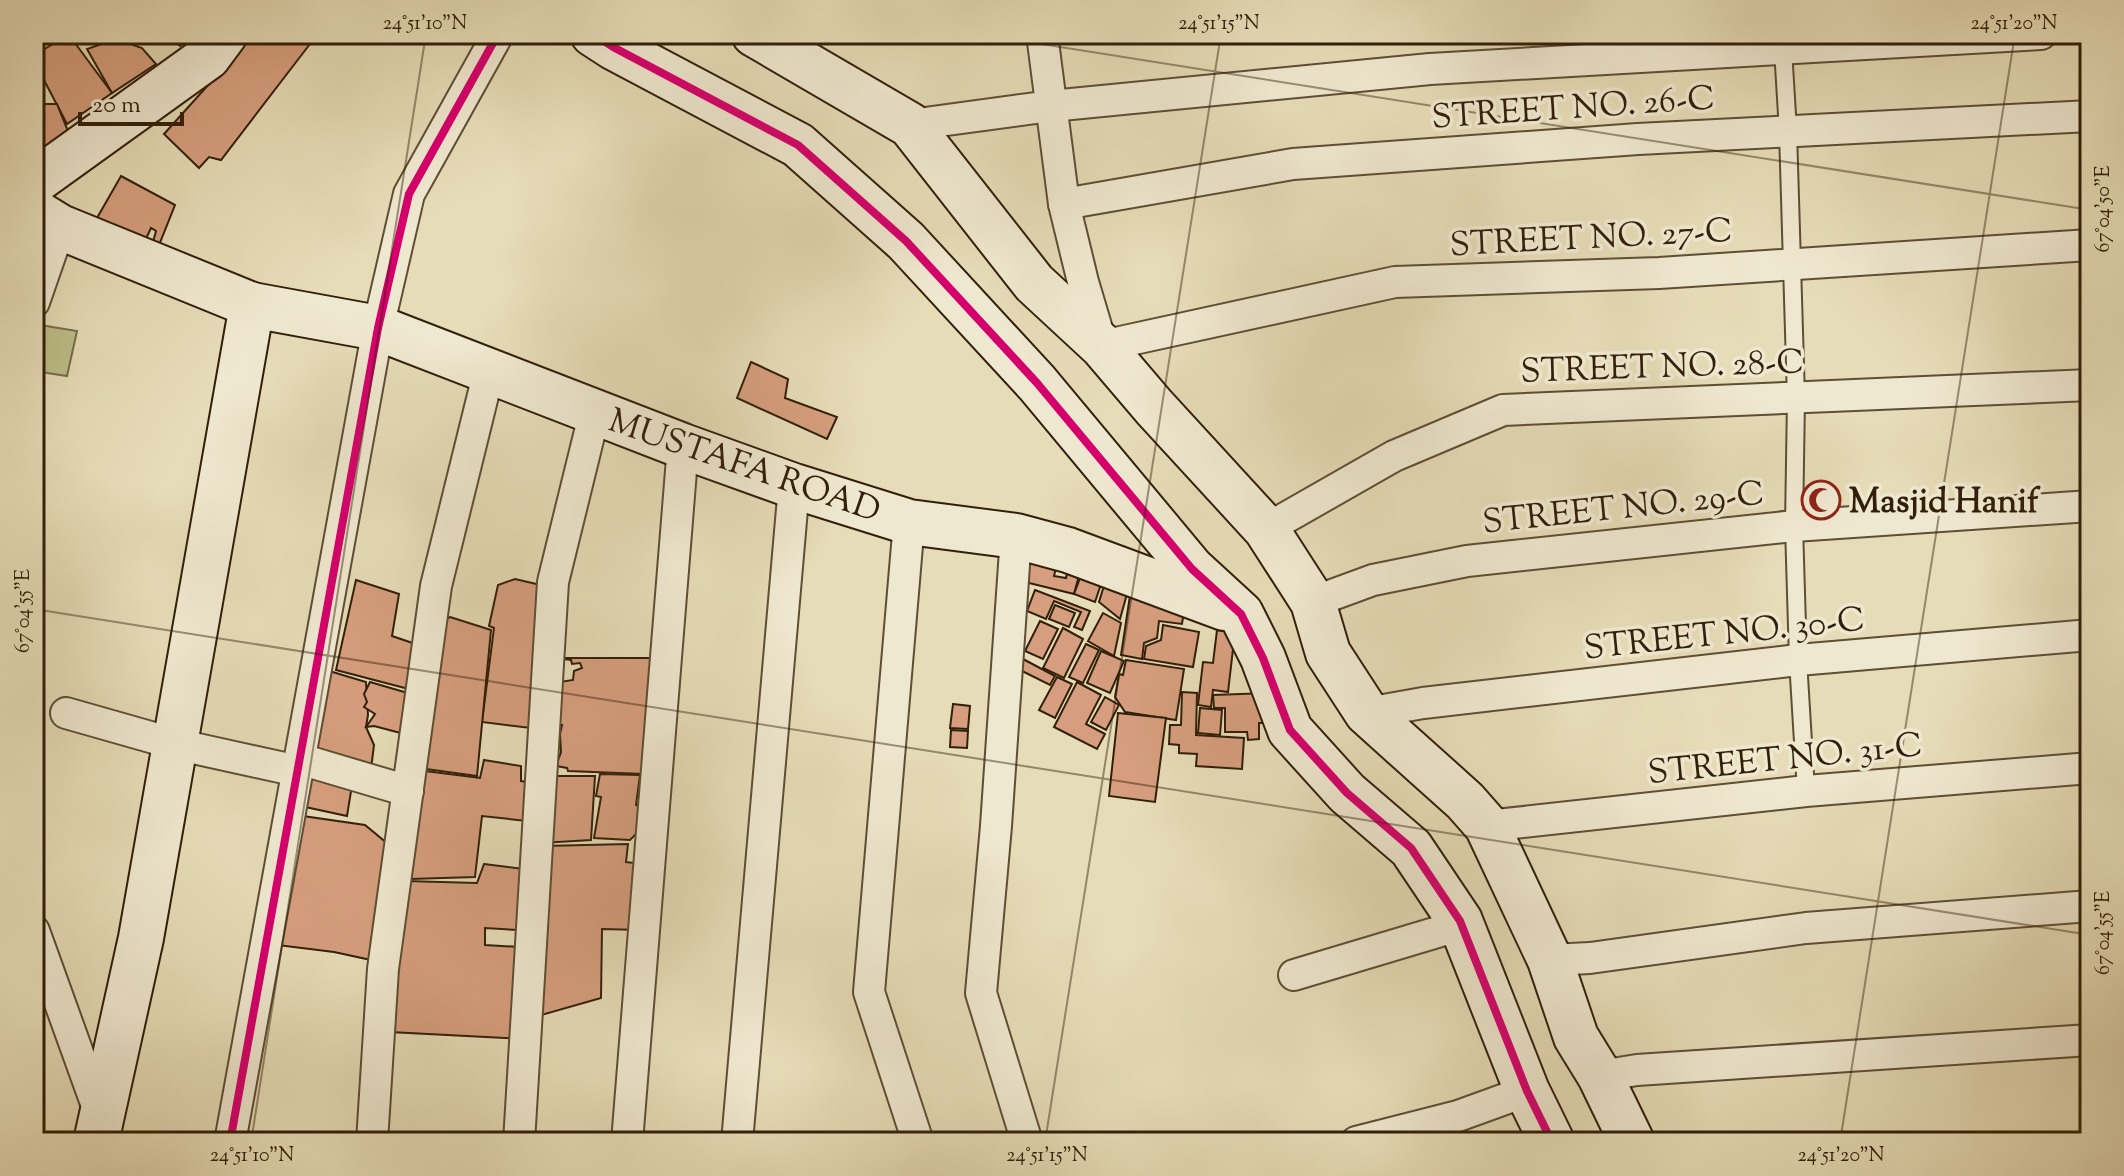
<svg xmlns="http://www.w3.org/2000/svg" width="2124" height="1176" font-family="'Sorts Mill Goudy',serif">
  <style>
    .green { fill: #bcbe8a; stroke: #766e4a; stroke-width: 2 }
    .building { fill: #d69e7e; stroke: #311f09; stroke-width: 2 }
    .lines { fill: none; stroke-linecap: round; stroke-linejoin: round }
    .lane-casing { stroke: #5e4e34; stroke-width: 20 }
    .street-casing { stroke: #5e4e34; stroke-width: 34 }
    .secondary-casing { stroke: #311f09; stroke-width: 48 }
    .lane { stroke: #efe8d0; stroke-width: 16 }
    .street { stroke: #efe8d0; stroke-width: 30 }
    .secondary { stroke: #efe8d0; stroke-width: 44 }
    .cycleway-casing { stroke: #efe8d0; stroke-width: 13 }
    .cycleway { stroke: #d6006c; stroke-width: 8 }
    .ticks { fill: none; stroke: #311f09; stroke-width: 2; stroke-opacity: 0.45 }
    .labels { text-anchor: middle; stroke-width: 7; stroke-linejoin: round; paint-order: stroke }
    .street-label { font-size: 34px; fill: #311f09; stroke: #efe8d0 }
    .poi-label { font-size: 34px; font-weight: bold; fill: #311f09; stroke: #efe8d0; text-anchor: start }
    .neatline { fill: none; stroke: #311f09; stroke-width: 3 }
    .ticks-label { font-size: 20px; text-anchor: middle; fill: #311f09 }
  </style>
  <rect width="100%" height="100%" fill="#e6dcb7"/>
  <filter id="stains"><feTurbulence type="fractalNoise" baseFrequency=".0025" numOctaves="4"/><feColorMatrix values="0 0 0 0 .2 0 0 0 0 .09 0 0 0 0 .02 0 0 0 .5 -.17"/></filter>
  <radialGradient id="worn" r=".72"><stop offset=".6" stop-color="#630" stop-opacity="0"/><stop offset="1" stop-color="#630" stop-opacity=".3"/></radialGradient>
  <path class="green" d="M34,324l43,7 -10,45 -33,-5z"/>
  <g class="building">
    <path d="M169,34h26l-15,12 -11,-10z"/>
    <path d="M250,34h49l14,6 -92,120 -12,-3 -10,11 -35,-34 83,-92z"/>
    <path d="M69,35l43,58 -45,31 -33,-63v-6z"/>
    <path d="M116,39l26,9 14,16 -44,29 -25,-44z"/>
    <path d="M34,104h23l13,32 -36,17z"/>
    <path d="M121,176l54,29 -16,40 -6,-3 3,-11 -5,-3 -9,19 -45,-29z"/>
    <path d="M751,362l37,17 -3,19 52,19 -10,22 -90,-41z"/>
    <path d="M1032,553l26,6 -4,17 12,2 3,-13 12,3 -7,26 -49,-12z"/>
    <path d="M1085,565l20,7 -10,30 -21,-8z"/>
    <path d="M1109,569l23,7 -12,43 -21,-17z"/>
    <path d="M515,579l43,10 -19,140 -57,-7 12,-94 -5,-2 9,-41z"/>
    <path d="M356,580l43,14 -7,42 44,15 -12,42 -88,-23z"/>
    <path d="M1131,589l55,9 -4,26 -23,-3 -2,17 -13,5 -2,16 -21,-4z"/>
    <path d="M1035,590l55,21 -8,19 -8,-3 7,-15 -27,-11 -8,18 -19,-8z"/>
    <path d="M1055,605l20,8 -6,14 -20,-8z"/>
    <path d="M1103,613l18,10 -7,33 -26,-15z"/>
    <path d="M450,617l41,13 -14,146 -51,-7 15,-122 -4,-22z"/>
    <path d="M1040,621l18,8 -15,30 -18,-8z"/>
    <path d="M1163,625l36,7 -6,35 -49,-8 2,-13 15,-6z"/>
    <path d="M1063,628l20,11 -19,39 -21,-10z"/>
    <path d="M1217,630l18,2 -7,60 -15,-2 -2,17 -13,-2 5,-43 10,1z"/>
    <path d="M1086,644l13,6 -16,33 -14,-6z"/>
    <path d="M1101,651l23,10 -14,32 -23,-10z"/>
    <path d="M558,658h96l-10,116 -76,-3 -1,-3 -11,-2 5,-14 -1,-18 2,-9h-9v-42l20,-3 1,-9 8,-3 -2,-5 -8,1 -1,-4z"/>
    <path d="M1023,659l32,17 -5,9 -32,-16z"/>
    <path d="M1126,660l58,9 -8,51 -51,-8 -10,-15 4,-23 4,1z"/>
    <path d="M326,670l40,12 2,33 -2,12 8,18 -3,24 -61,-11z"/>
    <path d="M1057,677l15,7 -17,34 -16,-8z"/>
    <path d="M370,682l48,14 -6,40 -38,-10 -8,1 9,-13 -11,-7 3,-5 -3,-8z"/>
    <path d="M1077,682l24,13 -15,29 19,10 -8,15 -43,-22z"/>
    <path d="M1182,692l15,1 -1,42 48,3 -2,31 -46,-3 1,-12 -18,-1v-8l-10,-1 1,-19h11z"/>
    <path d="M1268,693v30h-9v16l-11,1 -1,-8h-22v-24h-11l-1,-13z"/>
    <path d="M1105,697l14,8 -13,25 -15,-8z"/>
    <path d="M953,704l17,2 -2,23 -18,-1z"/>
    <path d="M1200,708l22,2 -2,25 -22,-2z"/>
    <path d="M1118,713l48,5 -11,84 -46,-6z"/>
    <path d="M951,730l17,1 -1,17 -17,-1z"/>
    <path d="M484,760l37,6v15l16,2 -1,39 -54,-6 -7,61 -64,2 6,-109 63,8z"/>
    <path d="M309,765l44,14 -6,37 -51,-11z"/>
    <path d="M600,774l40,1 -4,30 6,2 -6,27 -6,6 -36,-2 7,-41 -5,-1z"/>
    <path d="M551,776h44l-4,64 -50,3z"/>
    <path d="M296,815l69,10 23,19 -17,116 -37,-8 -65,-8z"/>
    <path d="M628,844l-2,18 9,1 -2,10 13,2 -5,55 -39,-1 -1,69 -63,18 5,-170z"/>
    <path d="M484,864l40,5 -7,61 -32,-2v17l35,2 2,92 -132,-7 16,-151 71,2z"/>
  </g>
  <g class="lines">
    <defs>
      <path id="lane" d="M1783,49l5,82 8,267 -2,128 4,134 8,131"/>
      <g id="street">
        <path d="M1042,34l22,170 19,78 19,64 293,-64 264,-9 431,-28"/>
        <path d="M910,125l141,-19 379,-37 611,-35"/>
        <path d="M1064,204l229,-40 345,-25 452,-23"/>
        <path d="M34,302l26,-75"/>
        <path d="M909,522l-40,470 49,150"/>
        <path d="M1266,529l128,-73 109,-46 587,-25"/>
        <path d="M1016,536l-20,290 -15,167 46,149"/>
        <path d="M1313,602l60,-22 94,-19 327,-35 296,-20"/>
        <path d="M66,713l109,31 123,27"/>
        <path d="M1367,713l56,-10 375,-43 292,-25"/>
        <path d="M300,759l108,32"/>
        <path d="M1487,826l319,-35 284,-23"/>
        <path d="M34,931l67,186"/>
        <path d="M1550,960l40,-2 216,-30 284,-22"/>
        <path d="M1294,975l167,-50"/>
        <path d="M1600,1076l37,-6 453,-30"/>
        <path d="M230,1142l148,-814 31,-134 89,-160"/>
        <path d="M372,1142l11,-173 53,-383 53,-215"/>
        <path d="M519,1142l34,-560 42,-171"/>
        <path d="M627,1142l56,-696"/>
        <path d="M737,1142l57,-656"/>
        <path d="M1356,1142l102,-26 69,-25"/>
      </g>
      <g id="secondary">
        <path d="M593,34l20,13 185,98 108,96 131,142 155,186 49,45 22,44 27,72 57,63 64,55 49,73 67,170 25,51"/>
        <path d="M754,34l156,91 124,158 68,63 52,61 112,122 47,73 15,51 39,60 98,88 22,25 63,134 26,77 24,39 32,66"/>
        <path d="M34,184l3,-4 171,-123 17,-23"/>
        <path d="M34,211l26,16 192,78 -111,633 -45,204"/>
        <path d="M252,305l126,23 305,118 111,40 115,36 107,14 52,14 156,58"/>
      </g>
    </defs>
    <use href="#lane" class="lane-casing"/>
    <use href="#street" class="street-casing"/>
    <use href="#secondary" class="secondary-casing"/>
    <use href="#lane" class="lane"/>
    <use href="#street" class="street"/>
    <use href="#secondary" class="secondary"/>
    <defs>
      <g id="cycleway">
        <path d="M593,34l20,13 185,98 108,96 131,142 155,186 49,45 22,44 27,72 57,63 64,55 49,73 67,170 25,51"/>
        <path d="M230,1142l148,-814 31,-134 89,-160"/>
      </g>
    </defs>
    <use href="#cycleway" class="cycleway-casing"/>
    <use href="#cycleway" class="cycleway"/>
  </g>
  <path class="ticks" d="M978,34l1112,176M34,609l2056,326M251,1142l175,-1108M1045,1142l176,-1108M1840,1142l175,-1108"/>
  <defs>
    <symbol id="mosque-ring" viewBox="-11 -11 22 22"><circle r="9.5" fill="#efe8d0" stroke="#8f2418" stroke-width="1.5"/><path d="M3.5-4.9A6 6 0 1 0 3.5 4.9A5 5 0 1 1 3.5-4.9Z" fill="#8f2418"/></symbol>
  </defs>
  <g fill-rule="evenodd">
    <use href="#mosque-ring" x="1799" y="478" width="44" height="44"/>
  </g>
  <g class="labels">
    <g class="street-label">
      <text transform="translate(1573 106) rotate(-4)" y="12">STREET NO. 26-C</text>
      <text transform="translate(1591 236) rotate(-3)" y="12">STREET NO. 27-C</text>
      <text transform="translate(1662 365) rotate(-2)" y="12">STREET NO. 28-C</text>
      <text transform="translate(745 464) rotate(19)" y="12">MUSTAFA ROAD</text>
      <text transform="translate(1623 506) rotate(-6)" y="12">STREET NO. 29-C</text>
      <text transform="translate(1724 632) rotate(-6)" y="12">STREET NO. 30-C</text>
      <text transform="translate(1785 757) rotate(-6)" y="12">STREET NO. 31-C</text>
    </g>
    <g class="poi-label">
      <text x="1849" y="512">Masjid Hanif</text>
    </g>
  </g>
  <rect width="2124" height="1176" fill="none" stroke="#e6dcb7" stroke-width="88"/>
  <path d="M80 112v12h102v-12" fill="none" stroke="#311f09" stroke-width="4"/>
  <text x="92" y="112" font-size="24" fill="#311f09" stroke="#efe8d0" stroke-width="6" paint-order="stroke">20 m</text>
  <rect x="44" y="44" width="2036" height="1088" class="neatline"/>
  <g class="ticks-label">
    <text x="425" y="29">24°51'10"N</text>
    <text x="1219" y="29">24°51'15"N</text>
    <text x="2014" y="29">24°51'20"N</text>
    <text transform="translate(2102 209) rotate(-90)" y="7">67°04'50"E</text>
    <text transform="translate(22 611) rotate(-90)" y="7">67°04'55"E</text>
    <text transform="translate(2102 933) rotate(-90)" y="7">67°04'55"E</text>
    <text x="252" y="1161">24°51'10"N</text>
    <text x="1047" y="1161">24°51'15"N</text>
    <text x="1841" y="1161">24°51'20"N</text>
  </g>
  <rect width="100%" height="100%" filter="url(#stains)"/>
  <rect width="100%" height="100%" fill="url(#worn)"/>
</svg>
